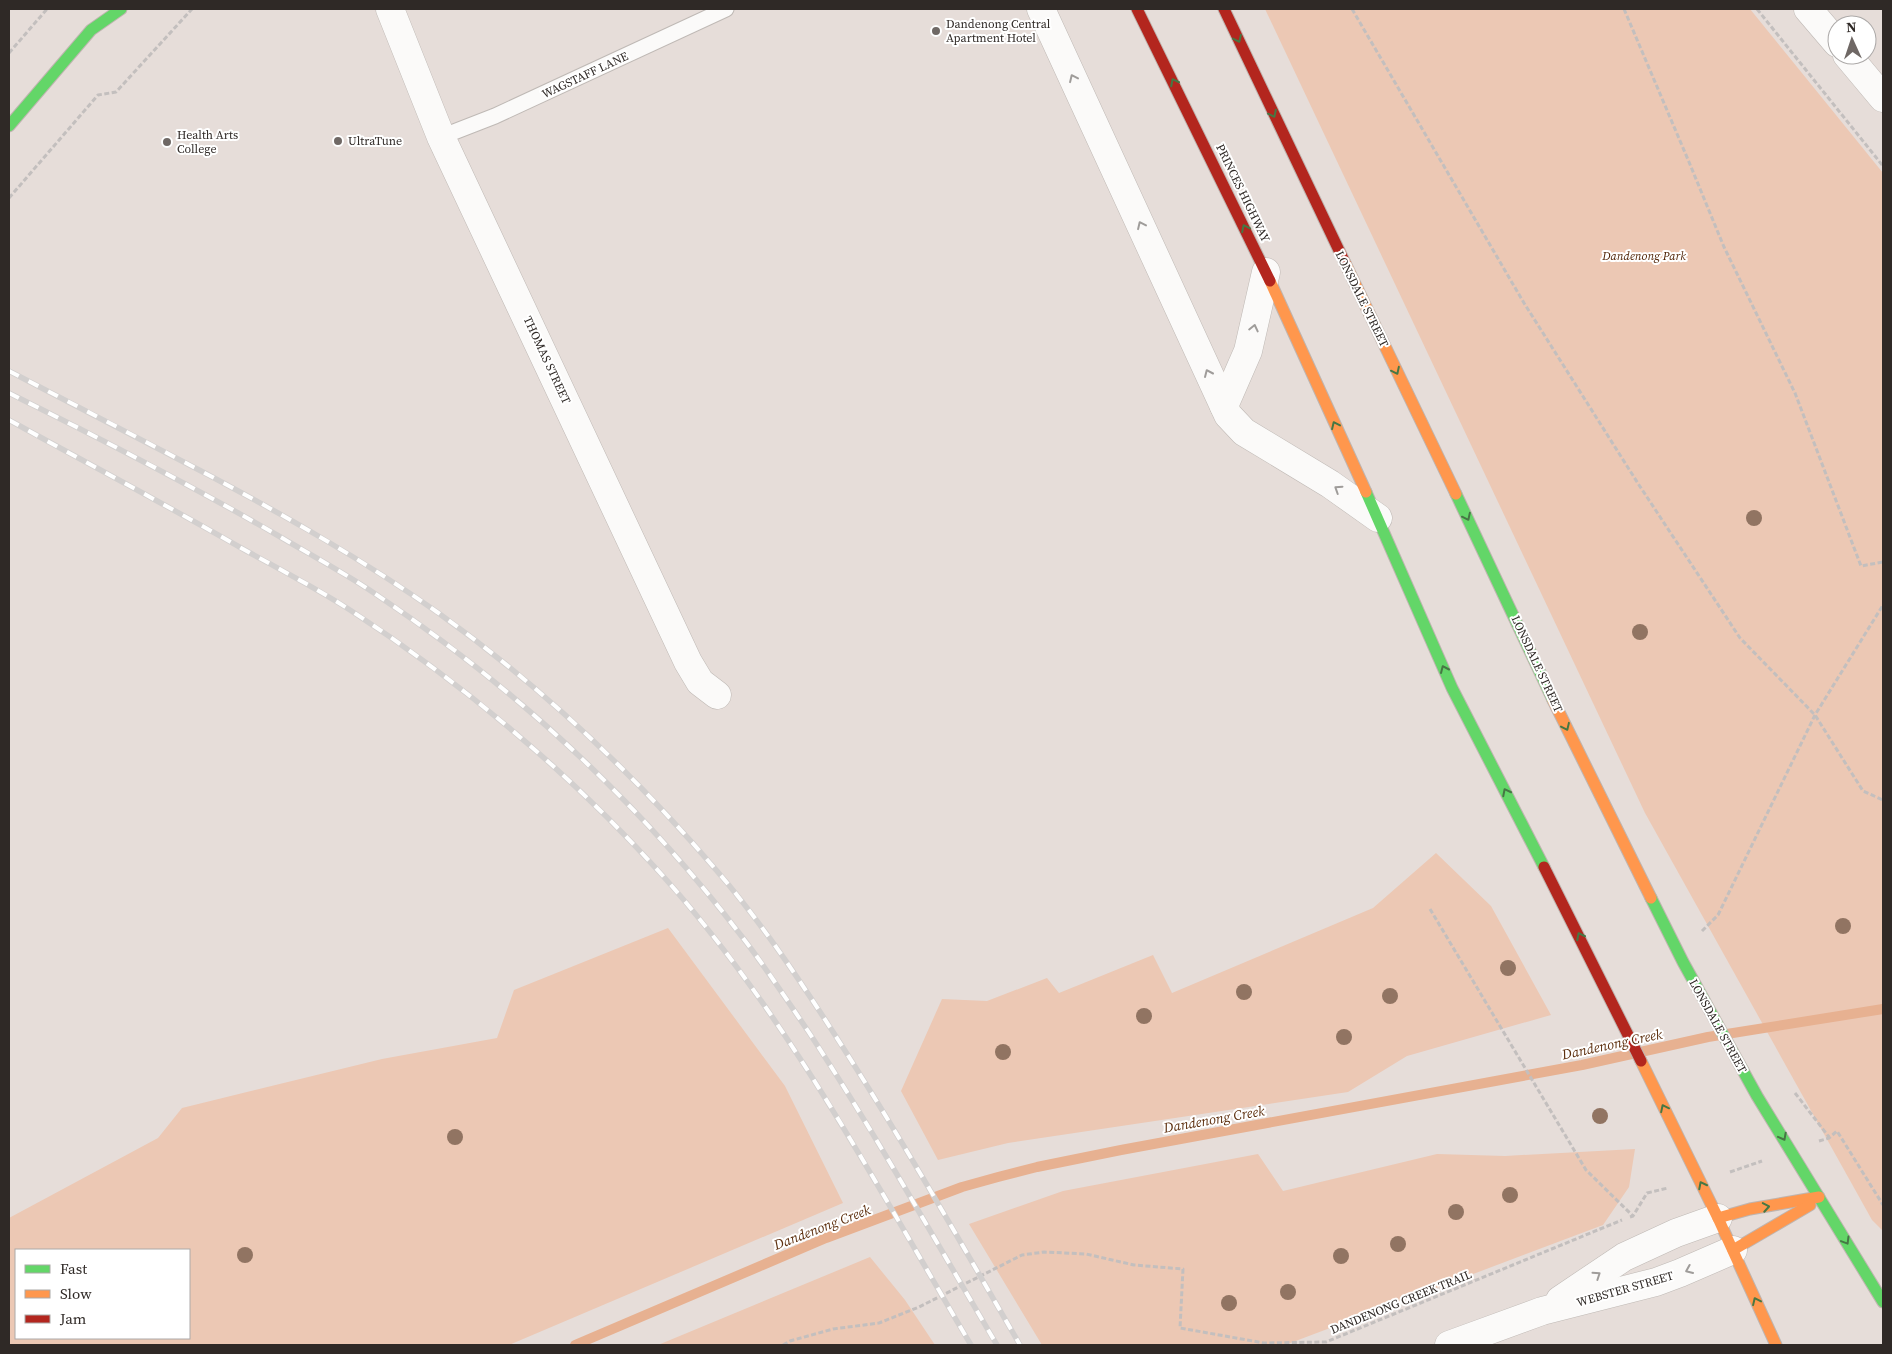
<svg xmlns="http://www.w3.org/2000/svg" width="1892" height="1354" font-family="'Source Serif 4',serif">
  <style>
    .green { fill: #ecc8b4; fill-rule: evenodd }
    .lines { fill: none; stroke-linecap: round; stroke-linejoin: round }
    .stream { stroke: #e7b191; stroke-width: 10 }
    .lane-casing { stroke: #bfb9b5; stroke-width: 17 }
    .street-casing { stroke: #bfb9b5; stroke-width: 29 }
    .fast-casing { stroke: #bfb5b0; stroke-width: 13 }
    .slow-casing { stroke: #bfb5b0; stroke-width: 13 }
    .jam-casing { stroke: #bfb5b0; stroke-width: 13 }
    .path { stroke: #c3bfbe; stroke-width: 3; stroke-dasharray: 5 2.5; stroke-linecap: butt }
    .lane { stroke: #fbfaf9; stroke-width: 15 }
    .street { stroke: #fbfaf9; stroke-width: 28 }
    .fast { stroke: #63d668; stroke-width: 11 }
    .slow { stroke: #ff974d; stroke-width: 11 }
    .jam { stroke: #b3261e; stroke-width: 11 }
    .rail-casing { stroke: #d2cfce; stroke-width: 5.5 }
    .rail { stroke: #fff; stroke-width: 4; stroke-dasharray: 11; stroke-linecap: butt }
    .tree { fill: #917462 }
    .oneway { stroke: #467744 }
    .oneway2 { stroke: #9f9c9a }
    .poi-dot { fill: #6f6865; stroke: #fff; stroke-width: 2 }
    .labels { text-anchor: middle; stroke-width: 4; stroke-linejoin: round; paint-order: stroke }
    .poi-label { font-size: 12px; fill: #2f2926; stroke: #fff; text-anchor: start }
    .street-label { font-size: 12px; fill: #2f2926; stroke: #fff }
    .park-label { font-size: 12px; font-style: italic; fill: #4c1f00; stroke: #fff }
    .water-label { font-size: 14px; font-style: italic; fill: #5d2f0e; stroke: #fff }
  </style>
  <rect width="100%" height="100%" fill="#e6ddd9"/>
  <g class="green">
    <path d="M1265,9h485l133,164v1058l-11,-11 -227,-407z"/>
    <path d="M1436,853l55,53 60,109 -144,41 -59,36 -340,51 -70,17 -37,-69 41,-92 45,2 60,-23 12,15 94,-38 19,38 201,-85z"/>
    <path d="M668,928l117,158 58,117 -334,142h-500v-127l149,-80 24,-30 200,-49 115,-21 17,-48zM16,1250h173v88h-173z"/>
    <path d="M1635,1149l-6,38 -26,38 -318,120h-243l-73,-121 94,-33 195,-37 25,37 154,-37 68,2z"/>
    <path d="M870,1257l35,43 30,45h-277z"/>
  </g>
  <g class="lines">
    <path class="stream" d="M575,1345l251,-107 136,-51 36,-10 39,-10 84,-17 461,-85 126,-28 175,-28"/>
    <defs>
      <path id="lane" d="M441,137l54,-21 231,-107"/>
      <g id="street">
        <path d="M390,9l51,128 247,525 12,20 17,13"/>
        <path d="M1041,9l187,406 16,17 86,52 48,34"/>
        <path d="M1808,9l29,34"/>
        <path d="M1847,55l36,43"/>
        <path d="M1224,406l24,-55 18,-79"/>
        <path d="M1560,1300l64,-43 52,-24 42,-15"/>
        <path d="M1449,1345l93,-34 114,-29 24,-9 53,-23"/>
      </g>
      <g id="fast">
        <path d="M9,126l82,-96 30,-21"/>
        <path d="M1366,492l86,196 92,179"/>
        <path d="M1456,494l97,206"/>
        <path d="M1651,898l32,64 74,134 126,206"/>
      </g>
      <g id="slow">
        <path d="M1345,263l111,231"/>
        <path d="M1270,281l96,211"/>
        <path d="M1553,700l98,198"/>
        <path d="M1641,1061l77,157 58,127"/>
        <path d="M1718,1218l32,-9 69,-12"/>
        <path d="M1733,1250l77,-45"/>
      </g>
      <g id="jam">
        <path d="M1137,9l133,272"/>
        <path d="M1224,9l121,254"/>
        <path d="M1544,867l97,194"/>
      </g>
    </defs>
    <use href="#lane" class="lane-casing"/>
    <use href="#street" class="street-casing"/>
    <use href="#fast" class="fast-casing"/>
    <use href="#slow" class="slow-casing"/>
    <use href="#jam" class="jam-casing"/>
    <g class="path">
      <path d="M1352,9l172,294 115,182 101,153 75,77 48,76 20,9"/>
      <path d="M1624,9l65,153 35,85 71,146 66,173 22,-4"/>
      <path d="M1757,9l126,157"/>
      <path d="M9,53l38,-44"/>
      <path d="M9,198l89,-103 18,-3 76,-83"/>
      <path d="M1430,909l156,261 47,46"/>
      <path d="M1702,931l16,-16 97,-200 68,-110"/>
      <path d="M1795,1093l34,44"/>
      <path d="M1819,1141l10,-3 8,-7 46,74"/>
      <path d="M1730,1172l32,-11"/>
      <path d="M1630,1217l3,-1 14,-23 21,-5"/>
      <path d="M783,1345l7,-4 43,-12 46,-6 40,-16 103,-52 22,-3 42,2 48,11 49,4 -3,59 84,15 62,-1 296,-122"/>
    </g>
    <use href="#lane" class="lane"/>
    <use href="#street" class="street"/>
    <use href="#fast" class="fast"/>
    <use href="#slow" class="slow"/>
    <use href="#jam" class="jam"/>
    <defs>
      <g id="rail">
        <path d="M9,371c64,33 128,66 192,100 81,43 161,88 236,141 104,74 197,162 280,259 44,51 82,108 118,164 65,101 125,206 185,310"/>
        <path d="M9,393c90,45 180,91 268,142 32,19 66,37 97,58 141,94 266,210 369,345 23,30 44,62 65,93 67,102 127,209 189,314"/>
        <path d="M9,420c78,43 157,85 234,129 36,20 73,39 107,61 115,75 221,164 313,266 125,140 213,309 308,469"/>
      </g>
    </defs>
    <use href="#rail" class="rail-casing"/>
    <use href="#rail" class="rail"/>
  </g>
  <g class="tree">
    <circle cx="1754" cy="518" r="8"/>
    <circle cx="1640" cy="632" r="8"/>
    <circle cx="1843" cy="926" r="8"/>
    <circle cx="1508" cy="968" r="8"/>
    <circle cx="1244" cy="992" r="8"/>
    <circle cx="1390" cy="996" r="8"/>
    <circle cx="1144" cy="1016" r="8"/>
    <circle cx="1344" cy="1037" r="8"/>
    <circle cx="1003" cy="1052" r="8"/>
    <circle cx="1600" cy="1116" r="8"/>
    <circle cx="455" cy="1137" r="8"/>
    <circle cx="1510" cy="1195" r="8"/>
    <circle cx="1456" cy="1212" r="8"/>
    <circle cx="1398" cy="1244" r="8"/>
    <circle cx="245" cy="1255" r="8"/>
    <circle cx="1341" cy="1256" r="8"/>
    <circle cx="1288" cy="1292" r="8"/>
    <circle cx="1229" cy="1303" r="8"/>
  </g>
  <defs><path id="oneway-chevron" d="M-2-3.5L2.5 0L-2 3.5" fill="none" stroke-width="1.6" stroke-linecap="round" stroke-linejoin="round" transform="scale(1.25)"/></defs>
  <g class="oneway">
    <use href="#oneway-chevron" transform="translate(1238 39) rotate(65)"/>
    <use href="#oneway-chevron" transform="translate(1174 82) rotate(-117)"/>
    <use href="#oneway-chevron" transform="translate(1273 114) rotate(64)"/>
    <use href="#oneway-chevron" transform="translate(1245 228) rotate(-116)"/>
    <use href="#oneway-chevron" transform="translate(1396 371) rotate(64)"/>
    <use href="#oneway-chevron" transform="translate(1335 425) rotate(-115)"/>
    <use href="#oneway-chevron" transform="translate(1467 517) rotate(64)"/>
    <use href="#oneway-chevron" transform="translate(1444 669) rotate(-114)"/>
    <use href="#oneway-chevron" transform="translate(1566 727) rotate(65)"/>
    <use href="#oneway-chevron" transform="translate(1506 792) rotate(-117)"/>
    <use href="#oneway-chevron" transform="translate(1580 936) rotate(-117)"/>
    <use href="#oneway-chevron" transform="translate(1664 1108) rotate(-116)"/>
    <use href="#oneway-chevron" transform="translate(1783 1137) rotate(62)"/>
    <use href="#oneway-chevron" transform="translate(1702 1185) rotate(-117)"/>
    <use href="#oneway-chevron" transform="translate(1766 1207) rotate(-10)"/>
    <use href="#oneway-chevron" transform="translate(1846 1241) rotate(59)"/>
    <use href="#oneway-chevron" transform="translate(1756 1301) rotate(-115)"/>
  </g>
  <g class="oneway2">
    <use href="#oneway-chevron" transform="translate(1073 78) rotate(-115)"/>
    <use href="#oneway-chevron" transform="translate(1141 225) rotate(-115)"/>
    <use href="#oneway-chevron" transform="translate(1254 328) rotate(-77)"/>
    <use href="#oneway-chevron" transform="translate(1208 373) rotate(-114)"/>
    <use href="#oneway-chevron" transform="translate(1338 489) rotate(-147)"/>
    <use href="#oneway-chevron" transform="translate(1689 1270) rotate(157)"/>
    <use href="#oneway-chevron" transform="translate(1597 1275) rotate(-34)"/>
  </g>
  <g class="poi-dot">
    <circle cx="936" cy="31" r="5"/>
    <circle cx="338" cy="141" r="5"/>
    <circle cx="167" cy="142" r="5"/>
  </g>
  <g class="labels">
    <g class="poi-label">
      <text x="946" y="28">Dandenong Central<tspan x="946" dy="14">Apartment Hotel</tspan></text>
      <text x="177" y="139">Health Arts<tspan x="177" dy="14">College</tspan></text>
      <text x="348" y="145">UltraTune</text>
    </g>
    <g class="street-label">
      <text transform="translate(585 75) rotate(-25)" y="4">WAGSTAFF LANE</text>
      <text transform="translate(1243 193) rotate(64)" y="4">PRINCES HIGHWAY</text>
      <text transform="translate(1362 299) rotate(64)" y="4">LONSDALE STREET</text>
      <text transform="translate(547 360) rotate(65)" y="4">THOMAS STREET</text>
      <text transform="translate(1537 664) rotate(65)" y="4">LONSDALE STREET</text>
      <text transform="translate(1718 1026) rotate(61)" y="4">LONSDALE STREET</text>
      <text transform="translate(1625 1289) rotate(-16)" y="4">WEBSTER STREET</text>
      <text transform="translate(1401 1302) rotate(-22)" y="4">DANDENONG CREEK TRAIL</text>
    </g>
    <g class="park-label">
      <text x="1644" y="260">Dandenong Park</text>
    </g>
    <g class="water-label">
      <text transform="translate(1612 1044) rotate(-12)" y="5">Dandenong Creek</text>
      <text transform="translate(1214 1119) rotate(-10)" y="5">Dandenong Creek</text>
      <text transform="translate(822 1227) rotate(-21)" y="5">Dandenong Creek</text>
    </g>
  </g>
  <rect width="1892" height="1354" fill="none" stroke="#2f2926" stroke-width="20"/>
  <rect x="15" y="1249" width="175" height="90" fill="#ffffff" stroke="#aca9a8"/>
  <rect x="25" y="1265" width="25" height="8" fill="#63d668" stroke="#aca9a8"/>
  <text x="60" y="1274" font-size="15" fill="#2f2926">Fast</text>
  <rect x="25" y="1290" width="25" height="8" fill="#ff974d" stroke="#aca9a8"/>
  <text x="60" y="1299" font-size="15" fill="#2f2926">Slow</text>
  <rect x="25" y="1315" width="25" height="8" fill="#b3261e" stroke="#aca9a8"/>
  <text x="60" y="1324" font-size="15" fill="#2f2926">Jam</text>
  <g transform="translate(1852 40) rotate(357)"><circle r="24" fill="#ffffff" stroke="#aca9a8"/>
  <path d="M0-4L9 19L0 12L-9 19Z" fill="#6f6865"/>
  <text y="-8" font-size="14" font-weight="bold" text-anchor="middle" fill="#2f2926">N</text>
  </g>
</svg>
